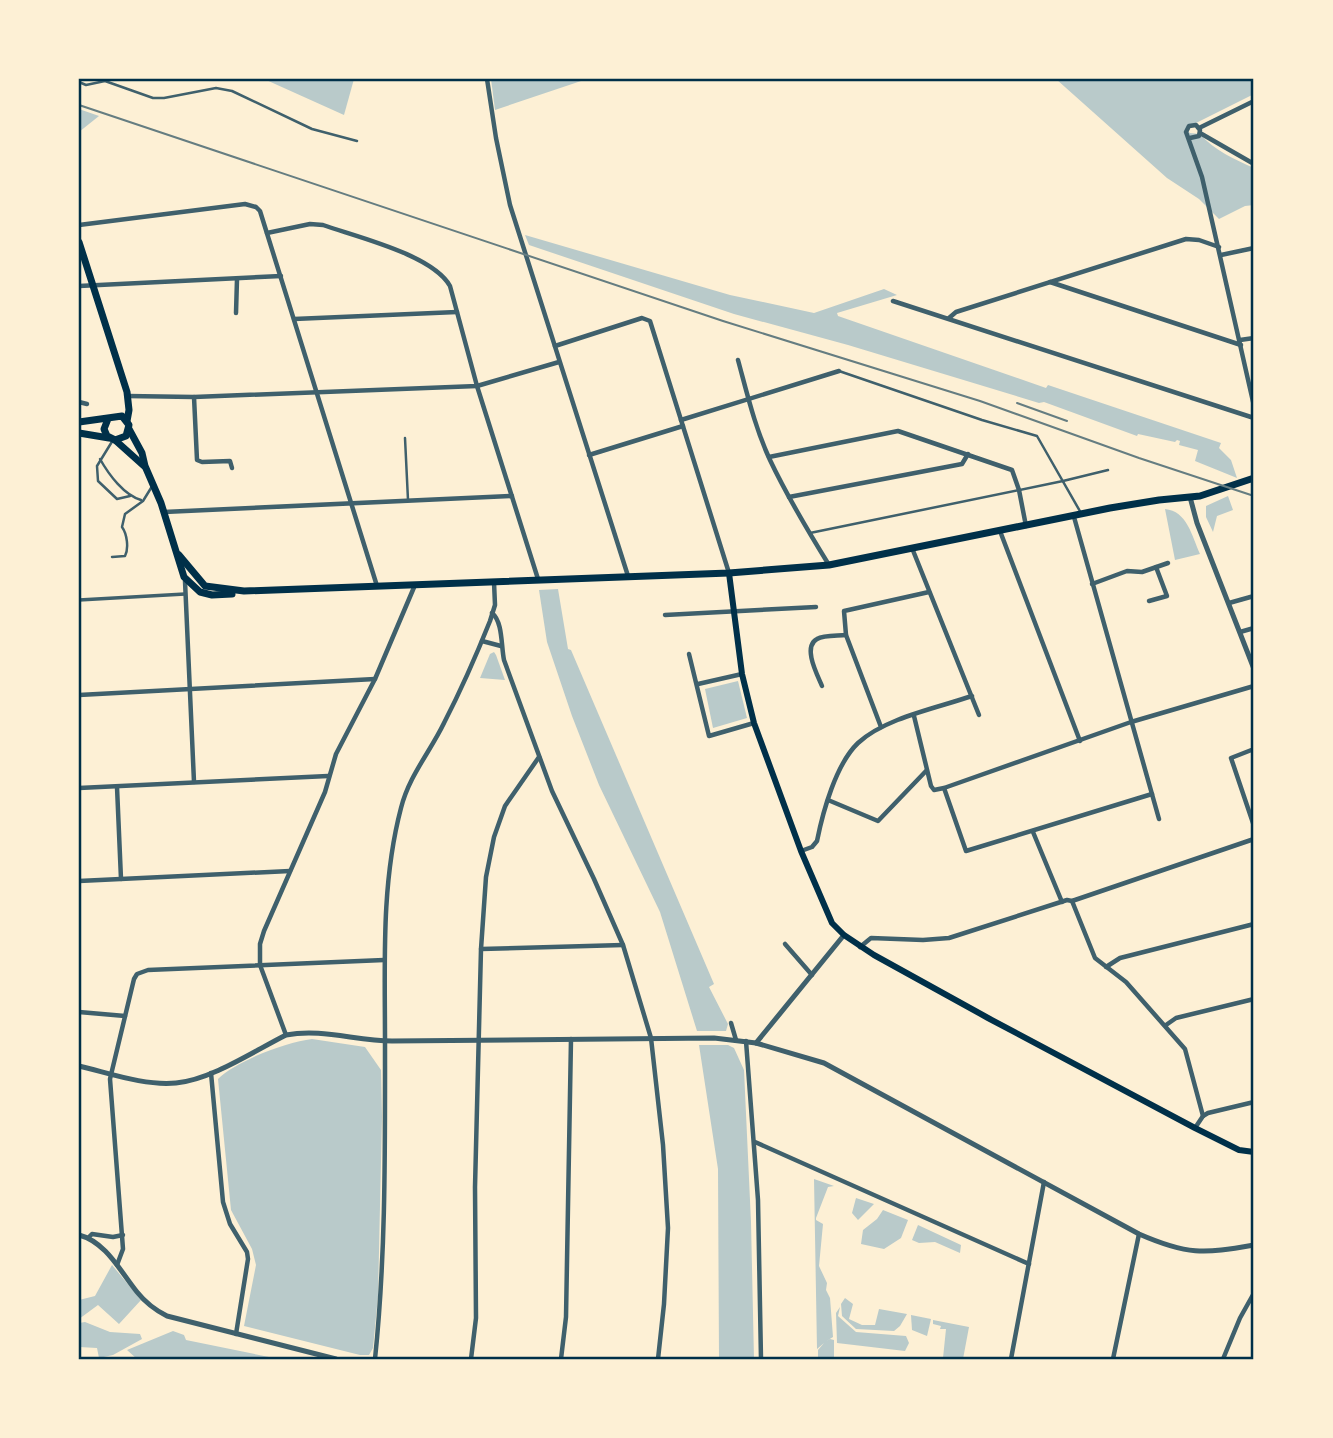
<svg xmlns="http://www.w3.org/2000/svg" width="1333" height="1438" font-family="Mulish,sans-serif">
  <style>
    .green { fill: #b9caca }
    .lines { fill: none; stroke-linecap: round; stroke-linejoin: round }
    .service { stroke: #3f606c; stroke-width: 2.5 }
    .pedestrian { stroke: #3f606c; stroke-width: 3.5 }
    .minor { stroke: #3f606c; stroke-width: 4.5 }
    .tertiary { stroke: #3f606c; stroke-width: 5 }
    .secondary { stroke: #003049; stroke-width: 6 }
    .primary { stroke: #003049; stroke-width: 7 }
    .rail { stroke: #657d81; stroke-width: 2 }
    .neatline { fill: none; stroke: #003049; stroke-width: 2.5 }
  </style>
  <rect width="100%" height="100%" fill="#fdf0d5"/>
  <g class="green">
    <path d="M264,79h90l-10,36z"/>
    <path d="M491,79h96l-92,31z"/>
    <path d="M1056,79h198v15l-62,31 -5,5 3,3 10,1c15,17 34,25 54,34v37l-9,1 -26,13 -20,-20 -32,-21z"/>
    <path d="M79,109l20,7 -20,16z"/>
    <path d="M525,235l205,60 84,18 70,-24 13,6 -60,18 1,3 208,72 2,-3 173,58 -2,5 12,12 6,18 -42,-17 3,-11 -19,-5 1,-4 -3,-1 -2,2 -37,-8 -1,2 -93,-34 -5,1 -191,-58 -114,-31 -205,-69z"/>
    <path d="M1228,496l5,14 -16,6 -4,16 -7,-15v-11z"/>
    <path d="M1165,509c22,2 27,27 35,45l-25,6z"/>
    <path d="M558,589l10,60 3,1 143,334 -5,3 19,37 -2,7h-29l-37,-119 -61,-127 -27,-69 -25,-74 -8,-52z"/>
    <path d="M494,652l2,3 9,25 -25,-2 10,-24z"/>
    <path d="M738,681l9,37 -34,10 -8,-39z"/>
    <path d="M312,1039l53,8 16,23 1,47 -4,179 -5,52 -4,7h-9l-116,-29 12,-61 -4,-16 -21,-39 -13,-131c18,-18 68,-37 94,-40z"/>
    <path d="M699,1045h29l6,3 10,22 7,152 3,137h-35l-1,-190z"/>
    <path d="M814,1179l20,7 -6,1 -12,31v2l7,4 -4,42 8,17 -1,7 4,8 3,39 -8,5 5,-3 4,1v19h-16v-9l6,-7 -7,6z"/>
    <path d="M856,1198l18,6 -16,16 -6,-7z"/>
    <path d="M883,1210l25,10 -7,18 -17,11 -23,-5 2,-14 14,-11z"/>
    <path d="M918,1225l43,20 -1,8 -25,-11 -16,1 -7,-3z"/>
    <path d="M112,1265l29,35 -22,24 -21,-19 -19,14v-19l16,-4z"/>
    <path d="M845,1298l8,6 -4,15 13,6h13l4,-16 28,5 -7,12 -6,5 -38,-2 -14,-13 -1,-12z"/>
    <path d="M840,1307l-2,9 18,16 50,4 3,7 -4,8 -68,-8 -1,-30z"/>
    <path d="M911,1315l20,4 -4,17 -15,-6z"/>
    <path d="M933,1320l36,7 -6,32 -20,-1 3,-29h-6l1,-3 -8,-2z"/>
    <path d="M85,1322l25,10 30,2 2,5 -29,16 -14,3 -2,-10 -18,-1v-24z"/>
    <path d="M173,1331l11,4 2,5 93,19h-142l-10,-9z"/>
  </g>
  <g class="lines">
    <g class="service">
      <path d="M79,82l7,3 19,-4 48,17h11l52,-10 16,3 80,38 45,12"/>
      <path d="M839,371l143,49 55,16 44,77"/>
      <path d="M405,438l3,62"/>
      <path d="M113,440l-16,26 1,15 19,18 13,-3"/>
      <path d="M100,459c9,16 24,36 41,41"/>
      <path d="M810,533l253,-52 45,-11"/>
      <path d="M112,557l13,-1c4,-8 2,-22 -3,-29l3,-13 18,-13 8,-13"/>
    </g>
    <path class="pedestrian" d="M79,600l106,-6"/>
    <g class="minor">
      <path d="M487,79l9,59 14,67 118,371"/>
      <path d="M1199,128l55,-27"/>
      <path d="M1200,133l54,31"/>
      <path d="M1190,138l9,-2 1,-6 -4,-5 -7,1 -3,6 16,45 52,229"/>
      <path d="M79,225l166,-21 11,3 4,4 117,375"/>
      <path d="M267,233l43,-9 13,1c34,12 110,30 127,61l27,100 61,193"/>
      <path d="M1221,255l33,-7"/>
      <path d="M1050,282l191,63"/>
      <path d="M79,286l202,-10"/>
      <path d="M893,301l361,117"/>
      <path d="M236,313l1,-34"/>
      <path d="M949,318l7,-6 230,-73 13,1 20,7"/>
      <path d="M294,319l163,-7"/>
      <path d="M1240,340l14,-2"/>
      <path d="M555,346l87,-28 8,3 79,252"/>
      <path d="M738,360c9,33 17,68 32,100 17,36 38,71 59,105"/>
      <path d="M127,396l67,1 283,-11 82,-24"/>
      <path d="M194,397l3,63 5,2 28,-1 2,7"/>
      <path d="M79,402l8,2"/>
      <path d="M681,420l158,-49"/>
      <path d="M589,455l94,-29"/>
      <path d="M769,457l129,-26 114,39 7,20 7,36"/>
      <path d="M789,497l173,-33 6,-10"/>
      <path d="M164,512l348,-16"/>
      <path d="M1074,517l85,302"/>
      <path d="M1000,531l80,210"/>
      <path d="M912,548l67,167"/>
      <path d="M185,581l9,201"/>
      <path d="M1092,584l35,-13 15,1 26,-9"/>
      <path d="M1149,601l18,-5 -11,-29"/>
      <path d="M1229,603l25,-7"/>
      <path d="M492,613c11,9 9,33 12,47l48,131 42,88 29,66 28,93 12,107 5,83 -4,76 -6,55"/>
      <path d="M665,615l151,-8"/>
      <path d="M1240,632l14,-4"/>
      <path d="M482,641l19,5"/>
      <path d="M689,654l20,82 45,-13"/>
      <path d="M698,684l44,-10"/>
      <path d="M822,686c-4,-10 -20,-39 -5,-47 7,-4 20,-3 29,-4"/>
      <path d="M79,695l296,-16"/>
      <path d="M914,716l17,70 3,4 10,-2 187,-66 123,-36"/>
      <path d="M881,727l-35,-92 -2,-24 85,-19"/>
      <path d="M1254,749l-23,9 23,68"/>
      <path d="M117,787l4,92"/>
      <path d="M79,788l249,-12"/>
      <path d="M944,788l22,63 186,-57"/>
      <path d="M828,800l50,21 48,-50"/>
      <path d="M1033,832l29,70"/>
      <path d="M801,851l11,-4 5,-6c6,-30 19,-77 41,-98 27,-25 79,-35 114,-47"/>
      <path d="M79,881l211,-10"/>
      <path d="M1072,901l23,57 31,24 59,67 18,67"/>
      <path d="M785,944l27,31"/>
      <path d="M860,947l11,-9 52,2 26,-2 118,-38 5,1 182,-62"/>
      <path d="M481,949l142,-4"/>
      <path d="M1106,967l14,-9 134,-34"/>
      <path d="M79,1012l46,4"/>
      <path d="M731,1023l5,17"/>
      <path d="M1166,1025l10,-7 78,-19"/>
      <path d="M286,1035l-26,-70v-21l4,-13 61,-139 11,-38 39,-75 40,-94"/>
      <path d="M746,1041l12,159 3,159"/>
      <path d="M211,1073l12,129 7,22 17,28 1,7 -12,75"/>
      <path d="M1195,1128l8,-12 5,-3 46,-11"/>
      <path d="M755,1142l274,122"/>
      <path d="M88,1238l4,-4 21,3 10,-2"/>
      <path d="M117,1265l6,-16 -13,-170 24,-100 3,-5 11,-4 236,-10"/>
      <path d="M375,1359c11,-105 10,-212 10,-318 0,-78 -4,-157 16,-233 8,-32 29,-56 43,-85 17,-33 32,-67 46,-102l5,-16 -1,-23"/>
      <path d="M471,1359l5,-41 -1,-131 6,-238 5,-72 8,-40 11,-31 34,-49"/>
      <path d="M561,1359l5,-42 5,-278"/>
      <path d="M1011,1359l33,-177"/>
      <path d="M1113,1359l26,-125"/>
      <path d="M1223,1359l17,-41 14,-25"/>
    </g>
    <g class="tertiary">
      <path d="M1190,497l7,26 57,146"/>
      <path d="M756,1043l88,-108"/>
      <path d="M79,1066c30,7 65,20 97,17 35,-3 78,-32 110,-48 36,-7 70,6 106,6 108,0 215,-3 322,-3l42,5 68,20 315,171c48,21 64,20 115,11"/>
      <path d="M79,1235c27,7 41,36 58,57 8,10 18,18 30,24l169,43"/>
    </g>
    <path class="secondary" d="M729,573l13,101 12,49 47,128 31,72 12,12 30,20 114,63 207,110 44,22 15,2"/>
    <g class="primary">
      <path d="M79,242l48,150 2,18 -2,11"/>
      <path d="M79,422l43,-6 7,9 -3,11 -11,4 -8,-4 -3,-7 4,-10"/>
      <path d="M129,429l13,24 3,13 16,37 23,74 16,15 12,3 20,-1"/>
      <path d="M79,433l30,5"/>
      <path d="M115,440l29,26"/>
      <path d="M179,555l26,31 39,5 485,-18 100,-8 281,-57 49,-8 41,-4 54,-18"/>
    </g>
    <g class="rail">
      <path d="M79,105l644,216 257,80 159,57 115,38"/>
      <path d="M1017,403l50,18"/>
    </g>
  </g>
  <rect width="1333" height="1438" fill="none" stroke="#fdf0d5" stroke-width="161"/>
  <rect x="80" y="80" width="1172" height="1278" class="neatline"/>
</svg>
